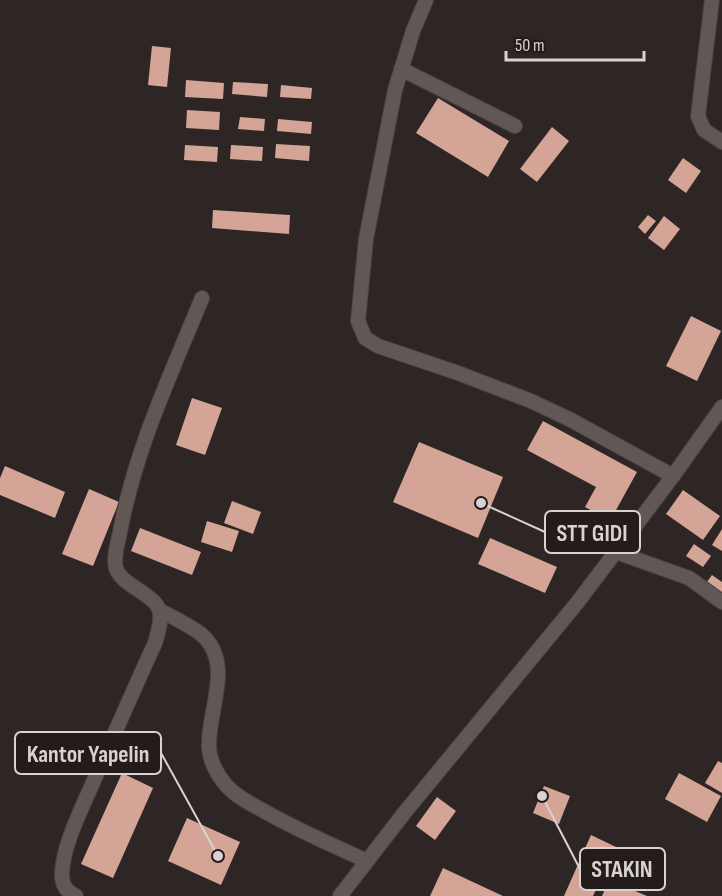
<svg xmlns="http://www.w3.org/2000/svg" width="722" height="896" font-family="'Sofia Sans Condensed',sans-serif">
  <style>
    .building { fill: #d4a496 }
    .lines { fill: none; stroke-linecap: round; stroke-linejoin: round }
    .street-casing { stroke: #484240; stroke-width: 16 }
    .street { stroke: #615856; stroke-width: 14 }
    .leader { fill: none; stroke: #d8d3d2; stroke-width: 2 }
    .callout-dot { fill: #d8d3d2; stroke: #231c1a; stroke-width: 2 }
    .callout { fill: #231c1a; stroke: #d8d3d2; stroke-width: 2 }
    .callout-label { font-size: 24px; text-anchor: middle; font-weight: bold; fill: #d8d3d2 }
  </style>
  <rect width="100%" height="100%" fill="#2d2624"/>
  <g class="building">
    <path d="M152,46l19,2 -4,39 -19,-2z"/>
    <path d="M186,80l38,3 -1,16 -38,-2z"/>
    <path d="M233,82l35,2 -1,13 -35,-3z"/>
    <path d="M281,85l31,3 -1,11 -31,-2z"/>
    <path d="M438,98l71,43 -21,36 -72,-44z"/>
    <path d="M187,110l33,2 -1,18 -33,-2z"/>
    <path d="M240,117l25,2 -1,12 -26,-2z"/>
    <path d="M278,119l34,3 -1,12 -34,-3z"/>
    <path d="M552,127l17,14 -32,41 -17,-13z"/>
    <path d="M276,144l34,2 -1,15 -34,-3z"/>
    <path d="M185,145l33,2 -1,15 -33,-2z"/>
    <path d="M231,145l32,2 -1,14 -32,-2z"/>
    <path d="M683,158l18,13 -15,22 -18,-13z"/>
    <path d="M213,210l77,5 -1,19 -77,-6z"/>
    <path d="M648,215l8,6 -11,13 -7,-7z"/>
    <path d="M664,216l16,13 -16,21 -16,-12z"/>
    <path d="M691,316l30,15 -24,50 -31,-15z"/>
    <path d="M192,398l30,10 -17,47 -29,-10z"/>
    <path d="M543,421l94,51 -27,49 -25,-14 11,-20 -69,-37z"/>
    <path d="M419,442l84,35 -25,61 -85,-36z"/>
    <path d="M5,466l60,26 -10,26 -55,-23v-17z"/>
    <path d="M89,489l30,13 -26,64 -31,-12z"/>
    <path d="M683,490l37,26 -17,24 -37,-26z"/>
    <path d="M232,501l29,11 -8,22 -29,-11z"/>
    <path d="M207,521l32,10 -7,21 -31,-10z"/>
    <path d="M140,528l61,24 -9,23 -61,-24z"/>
    <path d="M722,529v22l-10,-6z"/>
    <path d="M490,538l67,29 -12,26 -67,-29z"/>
    <path d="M694,544l17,12 -8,11 -17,-11z"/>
    <path d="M712,575l10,7v10l-3,4 -15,-10z"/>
    <path d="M718,761l4,2v30l-17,-10z"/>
    <path d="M122,773l31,15 -40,90 -32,-14z"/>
    <path d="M679,773l42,23 -14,26 -42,-23z"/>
    <path d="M544,786l26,10 -11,28 -26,-11z"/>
    <path d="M437,797l19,14 -21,29 -19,-14z"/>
    <path d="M187,818l53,24 -19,43 -53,-24z"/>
    <path d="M591,835l25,12 -23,49h-29z"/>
    <path d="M443,868l60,28h-73z"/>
    <path d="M609,880l38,16h-45z"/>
  </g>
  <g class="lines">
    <defs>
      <g id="street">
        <path d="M426,0l-13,31 -18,59 -29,149 -8,82 7,17 13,8 80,27 73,28 40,19 102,56"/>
        <path d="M712,0l-14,116 6,14 18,12"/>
        <path d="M401,69l114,57"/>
        <path d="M616,552l73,26 33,24"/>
        <path d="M161,611c13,7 28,14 40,23 33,28 8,74 8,109 -1,15 8,32 17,42 9,11 25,19 38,26 33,19 68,34 103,50"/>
        <path d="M76,896c-9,-4 -14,-10 -14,-21 0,-27 18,-63 29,-88 21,-48 42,-96 64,-144 11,-36 6,-38 -24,-58 -6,-4 -13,-10 -15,-17 -3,-10 2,-26 4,-36 15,-82 51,-158 82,-234"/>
        <path d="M340,896l65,-84 172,-209 96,-127 49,-69"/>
      </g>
    </defs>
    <use href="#street" class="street-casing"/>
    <use href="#street" class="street"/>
  </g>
  <path class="leader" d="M481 503L545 532M218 856L161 753M542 796L580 869"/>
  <g class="callout-dot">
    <circle cx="481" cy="503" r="6"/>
    <circle cx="218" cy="856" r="6"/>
    <circle cx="542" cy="796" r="6"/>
  </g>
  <g class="callout">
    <rect x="545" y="511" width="95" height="42" rx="6"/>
    <rect x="15" y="732" width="146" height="42" rx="6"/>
    <rect x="580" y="848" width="85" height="42" rx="6"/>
  </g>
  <g class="callout-label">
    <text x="592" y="541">STT GIDI</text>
    <text x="88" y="762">Kantor Yapelin</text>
    <text x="622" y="877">STAKIN</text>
  </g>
  <path d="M506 51v9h138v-9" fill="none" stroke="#d8d3d2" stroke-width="3"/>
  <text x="515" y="51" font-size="18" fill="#d8d3d2" stroke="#231c1a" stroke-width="4.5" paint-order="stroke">50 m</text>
</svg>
